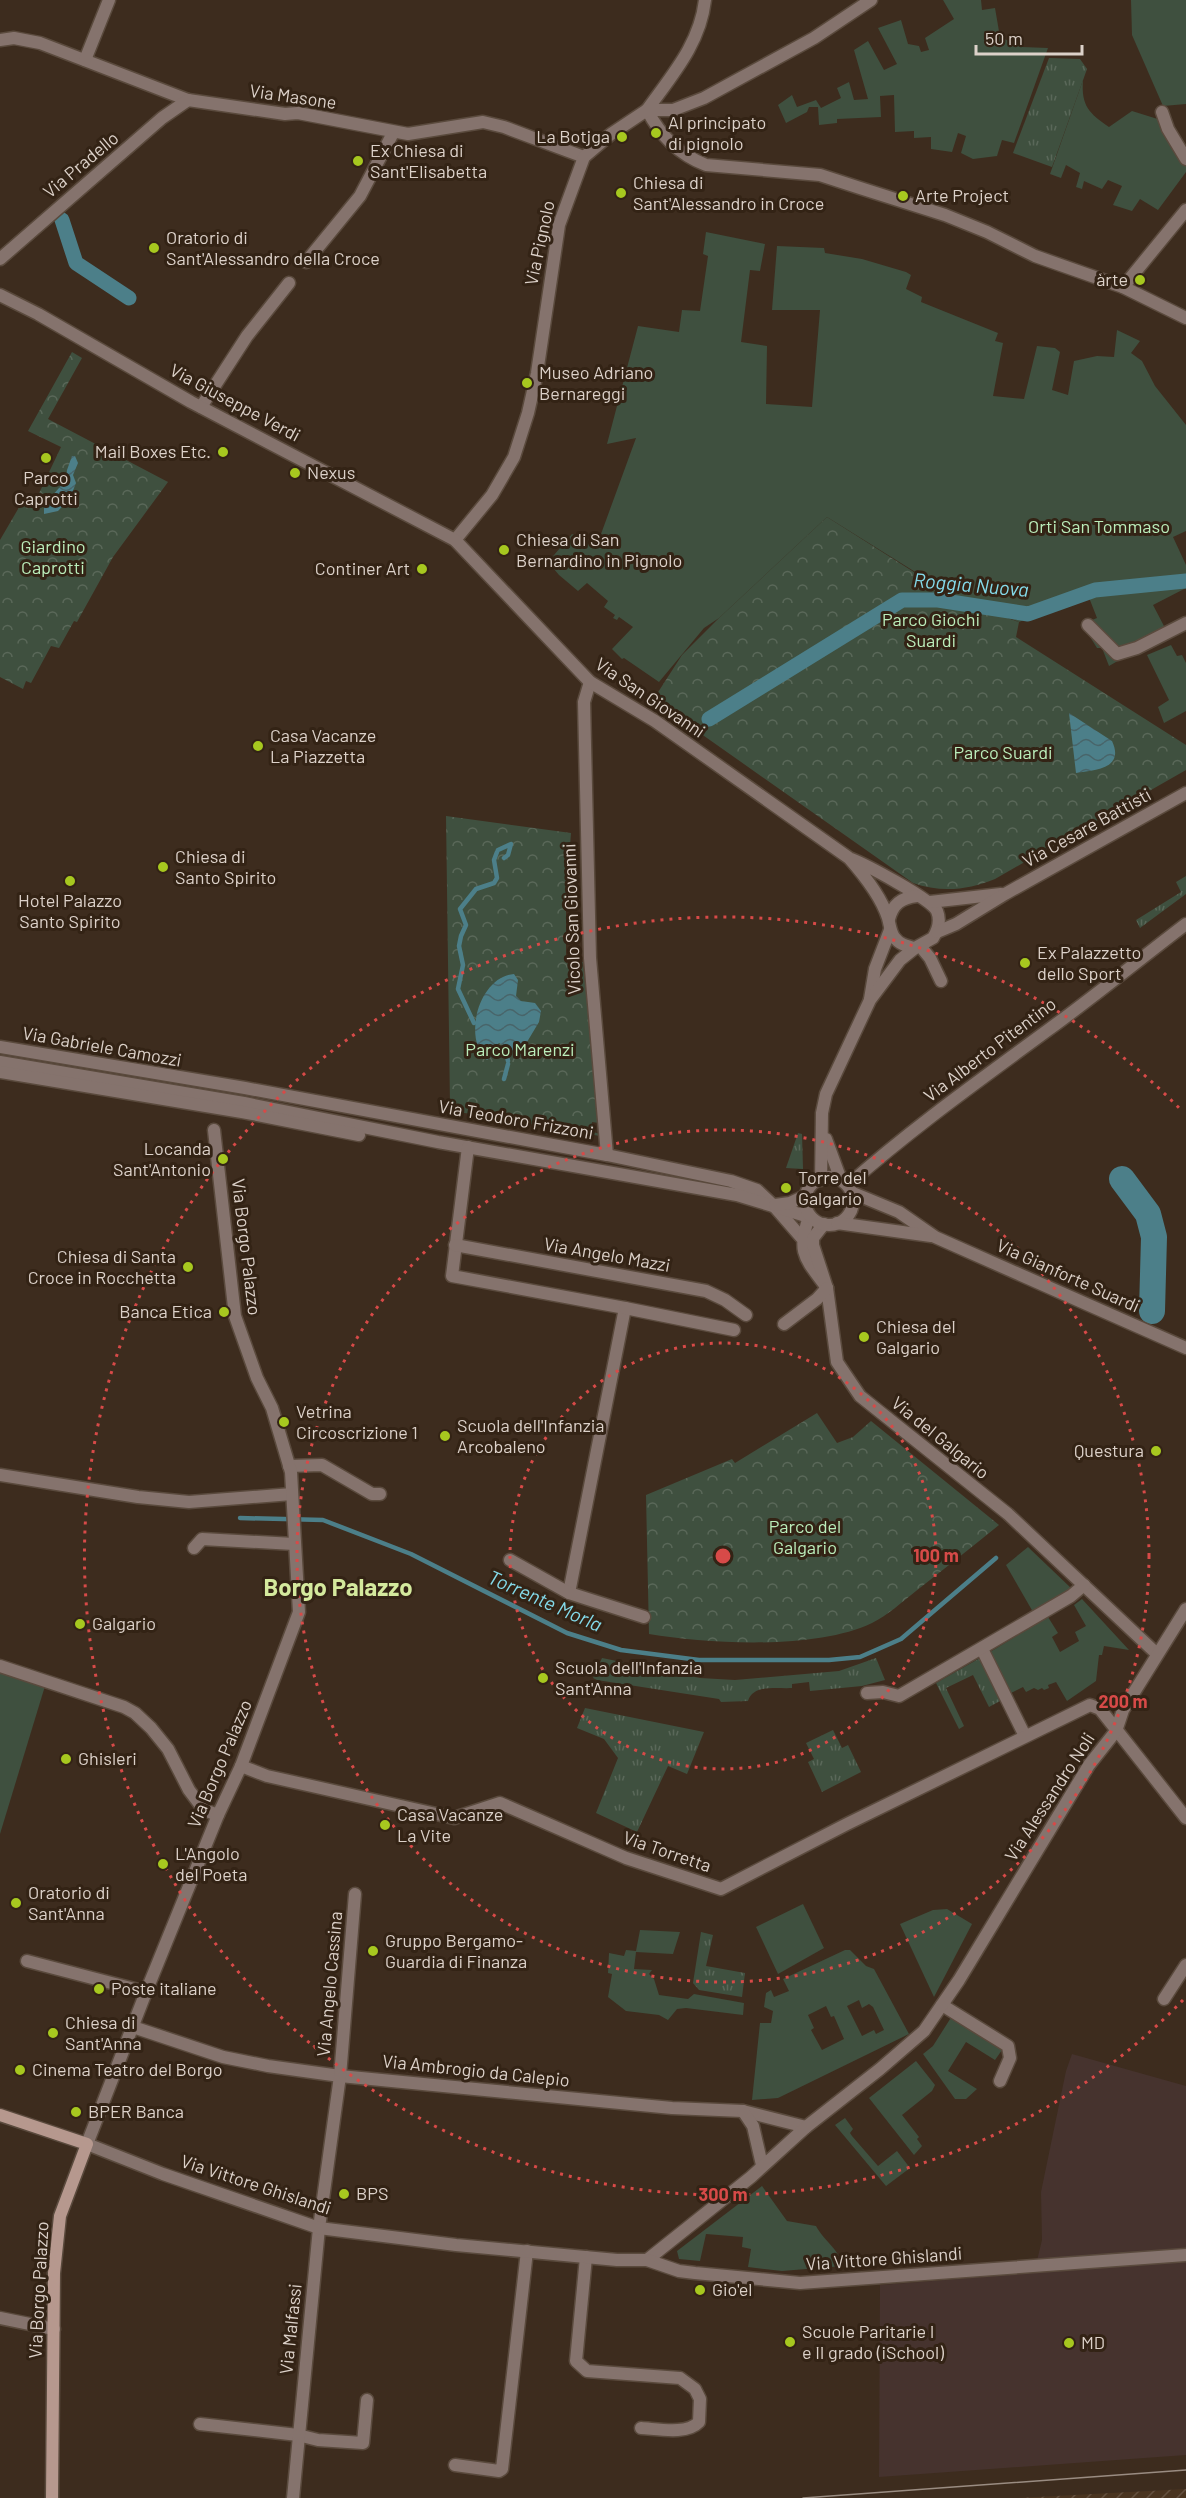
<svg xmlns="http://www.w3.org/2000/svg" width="1186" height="2498" font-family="Barlow,sans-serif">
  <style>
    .commercial { fill: #46332e }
    .industrial { fill: url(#industrial-furrows) }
    .grass { fill: url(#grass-tufts) }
    .park { fill: url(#park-crowns) }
    .garden { fill: #3f503f; fill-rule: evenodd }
    .water { fill: url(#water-waves) }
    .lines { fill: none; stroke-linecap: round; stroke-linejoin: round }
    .stream { stroke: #4c7f89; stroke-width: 4.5 }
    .canal { stroke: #4c7f89; stroke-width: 15 }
    .river { stroke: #4c7f89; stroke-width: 26 }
    .minor-casing { stroke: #5a4a3d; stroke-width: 15 }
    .tertiary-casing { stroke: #5a4a3d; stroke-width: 15 }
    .secondary-casing { stroke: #5a4a3d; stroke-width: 15 }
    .minor { stroke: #85736d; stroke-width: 12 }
    .tertiary { stroke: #85736d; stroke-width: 12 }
    .secondary { stroke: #b6988e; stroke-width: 12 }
    .tram { stroke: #9a8c82; stroke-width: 1.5 }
    .ring { fill: none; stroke: #d74a48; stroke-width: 3; stroke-dasharray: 3 6 }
    .poi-dot { fill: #a7c81f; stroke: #332315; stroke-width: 2 }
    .labels { text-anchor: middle; stroke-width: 6; stroke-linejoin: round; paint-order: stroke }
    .street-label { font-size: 18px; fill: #dcd1c9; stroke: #332315 }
    .poi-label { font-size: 18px; fill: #dcd1c9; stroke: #332315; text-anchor: start }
    .park-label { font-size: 18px; fill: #beb; stroke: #332315 }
    .water-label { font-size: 20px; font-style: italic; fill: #84daea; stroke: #332315 }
    .district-label { font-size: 24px; font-weight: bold; fill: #d4e99d; stroke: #332315 }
    .centre { fill: #d74a48; stroke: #332315; stroke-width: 3 }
    .ring-label { font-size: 18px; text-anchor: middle; font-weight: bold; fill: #d74a48; stroke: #332315; stroke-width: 6; stroke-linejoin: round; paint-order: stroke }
  </style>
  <defs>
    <pattern id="industrial-furrows" width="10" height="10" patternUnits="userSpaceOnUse" patternTransform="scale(1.5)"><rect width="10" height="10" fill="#4a3420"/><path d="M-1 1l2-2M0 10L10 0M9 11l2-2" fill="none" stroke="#64503f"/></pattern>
    <pattern id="grass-tufts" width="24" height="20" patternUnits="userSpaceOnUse" patternTransform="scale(1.5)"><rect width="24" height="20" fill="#3f503f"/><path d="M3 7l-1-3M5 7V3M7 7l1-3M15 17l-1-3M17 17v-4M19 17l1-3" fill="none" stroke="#5a6859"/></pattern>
    <pattern id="park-crowns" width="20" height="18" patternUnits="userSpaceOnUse" patternTransform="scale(1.5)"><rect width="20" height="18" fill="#3f503f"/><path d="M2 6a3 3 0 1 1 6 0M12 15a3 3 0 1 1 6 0" fill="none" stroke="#5a6859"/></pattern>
    <pattern id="water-waves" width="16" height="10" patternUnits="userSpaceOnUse" patternTransform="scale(1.5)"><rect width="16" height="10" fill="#4c7f89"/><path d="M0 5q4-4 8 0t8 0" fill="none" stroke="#48656a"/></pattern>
  </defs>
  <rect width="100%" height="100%" fill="#3d2c1e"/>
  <path class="commercial" d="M1072,2054l114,32v369l-307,22 1,-192 154,-12 8,-33 -1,-48 25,-121z"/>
  <path class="industrial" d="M1186,2489v9h-168z"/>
  <g class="grass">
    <path d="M1049,58l31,1 7,10 -35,98 -39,-14z"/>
    <path d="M1186,876v18l-46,34 -4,-8 45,-28 -5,-10z"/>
    <path d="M798,1133l4,1 1,35 -17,-1z"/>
    <path d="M602,1658l98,20 35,2 104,-9 37,-13 9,22 -23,6 -52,5 -1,-9 -17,2v4c-15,1 -39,-4 -44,13l-27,1 -2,-3 -122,-19 -4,-2z"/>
    <path d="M980,1658l20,43 -11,6 -16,-32 -27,13 18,38 -5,3 -23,-46z"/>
    <path d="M585,1708l119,24 -17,42 -19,-8 -31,66 -41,-19 22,-55 -14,-19 -27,-11z"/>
    <path d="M833,1730l9,18 6,-3 13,27 -39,20 -14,-30 6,-3 -8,-16z"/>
    <path d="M701,1932l12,3 -7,31 39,7 -3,24 -43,-7 -6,-7z"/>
  </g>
  <g class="park">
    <path d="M72,352l10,6 -34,61 120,63 -55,75 -36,65 -3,-1 -15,27 -8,-2 -20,37 -5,-2 -3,8 -23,-12v-137l21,-36 11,4 29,-61 -33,-16z"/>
    <path d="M827,517l131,83 61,22 -3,15 170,108v25l-191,109c-27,11 -54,14 -82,4l-260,-183 29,-45 37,-37z"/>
    <path d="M446,816l125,17 -5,62v68l17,-1 16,161 -7,-1 1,10 7,2v2l-141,-24v-4l-9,-3z"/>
    <path d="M817,1413l20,30 16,-6 18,-16 128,104c-27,22 -55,44 -83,66 -14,11 -28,24 -44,32 -56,27 -162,21 -223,11l-3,-139 86,-36 3,4z"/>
  </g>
  <g class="garden">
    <path d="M943,0h38l1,10 13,-2 5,29 22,10 26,1 -34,95 -12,-3 -5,16 -24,3 -12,-6 5,-17 -8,-3 -6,19 -21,-3v-12l-17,1v-7l-19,1 -1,-37 -14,1 1,21 -44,2v4l-18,2 -1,-18h-9l-2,5 -21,11 -8,-18 14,-10 5,12 19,-7 5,8 20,-10 -4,-10 12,-6 5,18 14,-1 -14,-49 14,-9 16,29 13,-6 -19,-36 23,-8 7,24 11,2 2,6 8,-2 -4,-12 29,-19z"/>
    <path d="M1131,0h55v104l-23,2 -31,-71z"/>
    <path d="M1083,80c-2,26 6,33 26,47l23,-16 32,10 22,42v9l-28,38 -18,-11 -8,12 -19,-6 9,-19 -14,-6 -6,9 -18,-8 -2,8 -6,-2 4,-14 -14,-8 -5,13 -11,-4z"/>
    <path d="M706,232l59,12 -5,27 -10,-1 -9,72 26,4 -1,58 46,3 8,-97h-48l5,-64 47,2 1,5 37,6 44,13 5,3 -5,14 16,8 -1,5 77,31 -3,8 8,2 -10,53 31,3 13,-53 18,2 5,4 -8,38 16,5 6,-34 23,-5 17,1 3,-27 23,11 -9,12 11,8 13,25 31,39v106l-13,6 13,28v23l-33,17 11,21 -8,13 -47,27 -7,-18h-5l-15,-24 15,-6 -9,-23 -69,27 -62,-24 -130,-81 -108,101 -15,10 -45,54 -35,-24 -2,1 -10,-10 21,-22 -14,-10 -2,3 -4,-2 2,-3 -11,-8 4,-6 -21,-18 -9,8 -19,-16 -11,-13 24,-28 25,11 39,-107 -29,6 31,-118 41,6 3,-22 18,1 8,-55 -5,-2z"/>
    <path d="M1171,645l6,11 5,-1 4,8v48l-22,12 -6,-16 11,-7 -22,-45z"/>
    <path d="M1028,1547l44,42 -39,23 -27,-47z"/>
    <path d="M1082,1599l47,51 -25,-4 -2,9h-3l-3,26 -29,20 -11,-19 -8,3 1,3 -5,2 -2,-2 -4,2 -4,-2 -8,4 -3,-5 -14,7 -19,-42 58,-35 10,16 -6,4 8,15 19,-11 -4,-9 11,-6 -12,-21z"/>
    <path d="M0,1673l45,13 -45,148z"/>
    <path d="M803,1904l21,44 -46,26 -22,-47z"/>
    <path d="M947,1909l25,15 -38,73 -34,-73 33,-14z"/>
    <path d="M640,1930l40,2 -7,22 -37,-2 -2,17 18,1 -3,4 5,5 5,16 29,4 6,-5 50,9 -1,12 -57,-7 -9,1 -9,11 -9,-5 -33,-4 -18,-14 4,-23 -4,-1 1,-20 15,3 2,-6 10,1z"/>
    <path d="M845,1950h5l16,16 8,3 35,65 -131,64 -26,2 8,-77h11l2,-12 -9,-4 2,-14 5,-3 3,7 15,-6 -6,-12zM859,2000l3,8 7,-4 4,3 11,23 -8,4 -2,-4 -12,6 -15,-30zM826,2006l5,11 3,-1 10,23 -22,11 -11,-20 3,-2 -6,-13z"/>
    <path d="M952,2016l50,34 -7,10 -29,-18 -18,29 29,18 -11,10h-11l-32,-45 10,-8z"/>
    <path d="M916,2061l19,24 -3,6 -30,24 17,22 -2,2 5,7 -8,9 -45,-57z"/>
    <path d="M845,2118l8,11 -3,4 2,3 26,30 19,-15 13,17 -24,18 -51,-61z"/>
    <path d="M762,2186l25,35 29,5c8,15 23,23 27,40l-61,5 -34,-4 3,-18 -9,-2 1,-10 -37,-3 -6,27 -21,-2 -2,-8z"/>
  </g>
  <g class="water">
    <path d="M72,456h3l3,7 -5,12 3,8 -6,15 -12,13 -14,3v-9l22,-25 1,-10z"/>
    <path d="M1069,713l43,28c13,28 -17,29 -36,32z"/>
    <path d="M514,974l4,6 -2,16 5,5 14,2 6,8 -2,11 -18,30 -10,-2 -12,-7 -6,6v7l-6,4c-25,-22 -8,-83 27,-86z"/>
  </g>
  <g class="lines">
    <g class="stream">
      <path d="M498,850l13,-6 -3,11 -4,3"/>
      <path d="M474,1023l-16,-34 5,-24 -4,-19 2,-10 5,-11 -6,-16 16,-20 18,-6 3,-5 -3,-18 3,-8"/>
      <path d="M505,1047l3,14"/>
      <path d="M504,1079l4,-15"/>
      <path d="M240,1518l83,2 88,34 156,79 54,17 78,10h130l31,-3 41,-18 95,-81"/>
    </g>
    <g class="canal">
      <path d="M62,220l14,43 53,35"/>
      <path d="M709,719l193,-119h36l90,14 67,-24 91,-9"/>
    </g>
    <path class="river" d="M1122,1179l26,35 6,23 -2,74"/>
    <defs>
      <g id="minor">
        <path d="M0,40l14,-2 26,5 148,57 97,14 13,-1 110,21 75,-12 21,5 80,30"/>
        <path d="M85,60l24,-60"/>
        <path d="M647,110c14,26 31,44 59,55l114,10 40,13 85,27 42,17 48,24 88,31 63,31"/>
        <path d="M647,110c25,-35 53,-66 58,-110"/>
        <path d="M1162,112l6,17 18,30"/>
        <path d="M0,259l162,-141 26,-18"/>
        <path d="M306,262l54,-66 33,-63"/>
        <path d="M1123,287l63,-77"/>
        <path d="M201,407l46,-71 42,-53"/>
        <path d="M455,540l37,-45 22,-38 14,-44 9,-40 22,-148 25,-68 27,-23 36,-24h26l31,-12 110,-60 57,-38"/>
        <path d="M1088,625l29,29 20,-6 49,-25"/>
        <path d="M590,682l-6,20 6,256 17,197"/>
        <path d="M920,946l10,12 11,23"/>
        <path d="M0,1047l245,41 362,67 124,26 26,9 17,16 27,31"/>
        <path d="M0,1062l244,41 194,39 299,53 72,22c-13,36 -3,42 18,71"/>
        <path d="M0,1072l242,40 117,23"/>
        <path d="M468,1147l-16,129 173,32 -56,285"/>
        <path d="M848,1185c63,-56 132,-105 200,-155 47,-34 92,-71 138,-106"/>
        <path d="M775,1205l15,-2 15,-7"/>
        <path d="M824,1224l-11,14v7l14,43 10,74 23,34 148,118 149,140"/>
        <path d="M455,1245l251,46 19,9 21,15"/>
        <path d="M625,1308l109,22"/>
        <path d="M784,1324l33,-25 10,-11"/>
        <path d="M289,1466l33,-1 50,29h8"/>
        <path d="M0,1475l138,22 51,5 103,-8"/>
        <path d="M194,1548l8,-9 92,5"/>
        <path d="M510,1560l59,33 75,24"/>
        <path d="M982,1649l43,87"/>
        <path d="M0,1666l124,41 11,6 16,15 17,21 21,41 15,20 14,5"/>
        <path d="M867,1693l16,-1 16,4 172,-100 13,-11"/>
        <path d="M241,1766l26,10 187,42 46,-15 126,55 95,31 126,-65 243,-119 10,4 86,109"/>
        <path d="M27,1961l119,31"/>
        <path d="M1164,1999l22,-34"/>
        <path d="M942,2005l66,41 2,12 -10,23"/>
        <path d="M133,2027l90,30 45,9 72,10 332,32 71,3 63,16"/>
        <path d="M743,2111l10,15 9,39"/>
        <path d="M586,2257l-10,104 11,10 93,7 15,11 5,10 -1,23c-12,13 -41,7 -58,6"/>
        <path d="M647,2260l104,-83 55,-50 74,-58 44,-38 35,-51 130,-215 27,-34 7,-21 63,-101"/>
        <path d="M0,2318l54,11"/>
        <path d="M200,2424l98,11 20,5 45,3 4,-43"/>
        <path d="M455,2465l44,6 3,-2 25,-218"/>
        <path d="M293,2498l26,-270 21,-152 15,-182"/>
      </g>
      <g id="tertiary">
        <path d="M0,295l38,19 153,88 264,138 135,142 65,39 194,137c16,6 82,41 88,53 4,10 1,19 -4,27l-18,10c-9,-2 -16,-4 -21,-11 -4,-6 -4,-12 -6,-19 -7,-22 -24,-43 -39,-60"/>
        <path d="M930,902l71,-8"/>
        <path d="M889,919c4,-15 12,-21 28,-23"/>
        <path d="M937,932l19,-8 49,-30 181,-101"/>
        <path d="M870,999l5,-30 15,-39"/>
        <path d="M214,1130l21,186 22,62 15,30 19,64 8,140 -58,154 -23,49 -72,177 -59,152 76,30 156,54 137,17 161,15h30l32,11 16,2 105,10 386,-28"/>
        <path d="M826,1139l15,41"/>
        <circle cx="829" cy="1201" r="24"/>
        <path d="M821,1180l1,-67 4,-19 44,-94 30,-40 15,-12"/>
        <path d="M853,1193l46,19 36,25 251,111"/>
        <path d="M837,1223l94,13"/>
      </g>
      <path id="secondary" d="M0,2115l87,29 -27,72 -6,57 -2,225"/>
    </defs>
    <use href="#minor" class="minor-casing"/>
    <use href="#tertiary" class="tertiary-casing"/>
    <use href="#secondary" class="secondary-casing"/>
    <use href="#minor" class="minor"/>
    <use href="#tertiary" class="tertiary"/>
    <use href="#secondary" class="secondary"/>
    <path class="tram" d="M803,2498l383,-28"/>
  </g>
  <g class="ring">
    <circle cx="723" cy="1556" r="213"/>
    <circle cx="723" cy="1556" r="426"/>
    <path d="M1183 2000A639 639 0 1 1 1183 1112"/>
  </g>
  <g class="poi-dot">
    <circle cx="656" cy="133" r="6"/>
    <circle cx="622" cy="137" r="6"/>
    <circle cx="358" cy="161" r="6"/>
    <circle cx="621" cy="193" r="6"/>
    <circle cx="903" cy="196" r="6"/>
    <circle cx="154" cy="248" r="6"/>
    <circle cx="1140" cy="280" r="6"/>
    <circle cx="527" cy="383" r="6"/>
    <circle cx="223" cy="452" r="6"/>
    <circle cx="46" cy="458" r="6"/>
    <circle cx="295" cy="473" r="6"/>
    <circle cx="504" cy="550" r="6"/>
    <circle cx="422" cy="569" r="6"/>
    <circle cx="258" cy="746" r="6"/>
    <circle cx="163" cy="867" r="6"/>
    <circle cx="70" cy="881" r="6"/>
    <circle cx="1025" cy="963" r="6"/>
    <circle cx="223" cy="1159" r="6"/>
    <circle cx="786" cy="1188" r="6"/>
    <circle cx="188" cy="1267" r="6"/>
    <circle cx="224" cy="1312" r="6"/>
    <circle cx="864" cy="1337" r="6"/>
    <circle cx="284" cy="1422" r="6"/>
    <circle cx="445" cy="1436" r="6"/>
    <circle cx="1156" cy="1451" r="6"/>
    <circle cx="80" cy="1624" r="6"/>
    <circle cx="543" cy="1678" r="6"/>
    <circle cx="66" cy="1759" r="6"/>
    <circle cx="385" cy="1825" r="6"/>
    <circle cx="163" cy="1864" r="6"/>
    <circle cx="16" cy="1903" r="6"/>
    <circle cx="373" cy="1951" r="6"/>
    <circle cx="99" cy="1989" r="6"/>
    <circle cx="53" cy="2033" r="6"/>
    <circle cx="20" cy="2070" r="6"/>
    <circle cx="76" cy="2112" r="6"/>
    <circle cx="344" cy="2194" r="6"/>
    <circle cx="700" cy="2290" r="6"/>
    <circle cx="790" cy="2342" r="6"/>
    <circle cx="1069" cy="2343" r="6"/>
  </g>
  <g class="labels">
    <g class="street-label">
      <text transform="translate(293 97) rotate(8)" y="6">Via Masone</text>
      <text transform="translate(81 165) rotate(-40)" y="6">Via Pradello</text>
      <text transform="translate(540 243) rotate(-78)" y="6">Via Pignolo</text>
      <text transform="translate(235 403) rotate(28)" y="6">Via Giuseppe Verdi</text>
      <text transform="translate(650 698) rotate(34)" y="6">Via San Giovanni</text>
      <text transform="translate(1087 828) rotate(-29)" y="6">Via Cesare Battisti</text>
      <text transform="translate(572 919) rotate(-92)" y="6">Vicolo San Giovanni</text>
      <text transform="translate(102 1047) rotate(10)" y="6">Via Gabriele Camozzi</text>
      <text transform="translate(990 1050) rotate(-37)" y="6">Via Alberto Pitentino</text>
      <text transform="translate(516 1120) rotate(10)" y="6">Via Teodoro Frizzoni</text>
      <text transform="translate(246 1247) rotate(83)" y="6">Via Borgo Palazzo</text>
      <text transform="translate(607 1255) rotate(10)" y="6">Via Angelo Mazzi</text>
      <text transform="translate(1068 1276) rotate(24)" y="6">Via Gianforte Suardi</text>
      <text transform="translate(940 1438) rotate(39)" y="6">Via del Galgario</text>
      <text transform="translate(220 1764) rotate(-67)" y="6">Via Borgo Palazzo</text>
      <text transform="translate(1050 1797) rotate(-57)" y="6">Via Alessandro Noli</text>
      <text transform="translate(667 1852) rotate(19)" y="6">Via Torretta</text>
      <text transform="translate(330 1984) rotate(-85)" y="6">Via Angelo Cassina</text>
      <text transform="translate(476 2071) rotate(6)" y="6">Via Ambrogio da Calepio</text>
      <text transform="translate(256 2185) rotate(18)" y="6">Via Vittore Ghislandi</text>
      <text transform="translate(884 2259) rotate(-4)" y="6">Via Vittore Ghislandi</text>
      <text transform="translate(39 2290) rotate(-87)" y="6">Via Borgo Palazzo</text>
      <text transform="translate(291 2329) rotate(-84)" y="6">Via Malfassi</text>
    </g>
    <g class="poi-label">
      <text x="668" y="129">Al principato<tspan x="668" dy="21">di pignolo</tspan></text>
      <text x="610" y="143" text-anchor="end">La Botjga</text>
      <text x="370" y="157">Ex Chiesa di<tspan x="370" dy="21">Sant'Elisabetta</tspan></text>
      <text x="633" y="189">Chiesa di<tspan x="633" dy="21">Sant'Alessandro in Croce</tspan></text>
      <text x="915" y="202">Arte Project</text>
      <text x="166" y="244">Oratorio di<tspan x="166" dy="21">Sant'Alessandro della Croce</tspan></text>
      <text x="1128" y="286" text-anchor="end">àrte</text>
      <text x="539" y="379">Museo Adriano<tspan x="539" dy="21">Bernareggi</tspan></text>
      <text x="211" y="458" text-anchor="end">Mail Boxes Etc.</text>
      <text x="307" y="479">Nexus</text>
      <text x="46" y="484" text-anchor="middle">Parco<tspan x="46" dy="21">Caprotti</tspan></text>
      <text x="516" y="546">Chiesa di San<tspan x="516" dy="21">Bernardino in Pignolo</tspan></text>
      <text x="410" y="575" text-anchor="end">Continer Art</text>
      <text x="270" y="742">Casa Vacanze<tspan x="270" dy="21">La Piazzetta</tspan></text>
      <text x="175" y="863">Chiesa di<tspan x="175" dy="21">Santo Spirito</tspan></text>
      <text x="70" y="907" text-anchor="middle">Hotel Palazzo<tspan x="70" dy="21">Santo Spirito</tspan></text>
      <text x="1037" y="959">Ex Palazzetto<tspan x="1037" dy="21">dello Sport</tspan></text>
      <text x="211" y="1155" text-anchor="end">Locanda<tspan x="211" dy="21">Sant'Antonio</tspan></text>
      <text x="798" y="1184">Torre del<tspan x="798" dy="21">Galgario</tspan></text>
      <text x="176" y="1263" text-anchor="end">Chiesa di Santa<tspan x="176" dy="21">Croce in Rocchetta</tspan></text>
      <text x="212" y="1318" text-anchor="end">Banca Etica</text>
      <text x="876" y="1333">Chiesa del<tspan x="876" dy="21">Galgario</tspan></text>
      <text x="296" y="1418">Vetrina<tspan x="296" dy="21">Circoscrizione 1</tspan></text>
      <text x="457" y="1432">Scuola dell'Infanzia<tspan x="457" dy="21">Arcobaleno</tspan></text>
      <text x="1144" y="1457" text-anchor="end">Questura</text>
      <text x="92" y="1630">Galgario</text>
      <text x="555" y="1674">Scuola dell'Infanzia<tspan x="555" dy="21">Sant'Anna</tspan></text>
      <text x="78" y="1765">Ghisleri</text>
      <text x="397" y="1821">Casa Vacanze<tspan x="397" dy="21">La Vite</tspan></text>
      <text x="175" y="1860">L'Angolo<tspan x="175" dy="21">del Poeta</tspan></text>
      <text x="28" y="1899">Oratorio di<tspan x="28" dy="21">Sant'Anna</tspan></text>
      <text x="385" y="1947">Gruppo Bergamo-<tspan x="385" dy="21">Guardia di Finanza</tspan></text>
      <text x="111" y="1995">Poste italiane</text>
      <text x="65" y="2029">Chiesa di<tspan x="65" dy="21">Sant'Anna</tspan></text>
      <text x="32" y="2076">Cinema Teatro del Borgo</text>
      <text x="88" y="2118">BPER Banca</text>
      <text x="356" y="2200">BPS</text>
      <text x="712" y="2296">Gio'el</text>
      <text x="802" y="2338">Scuole Paritarie I<tspan x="802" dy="21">e II grado (iSchool)</tspan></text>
      <text x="1081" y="2349">MD</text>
    </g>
    <g class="park-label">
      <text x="1099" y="533">Orti San Tommaso</text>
      <text x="53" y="553">Giardino<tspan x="53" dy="21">Caprotti</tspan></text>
      <text x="931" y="626">Parco Giochi<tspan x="931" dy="21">Suardi</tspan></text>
      <text x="1003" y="759">Parco Suardi</text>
      <text x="520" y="1056">Parco Marenzi</text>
      <text x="805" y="1533">Parco del<tspan x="805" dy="21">Galgario</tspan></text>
    </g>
    <g class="water-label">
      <text transform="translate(971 585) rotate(5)" y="7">Roggia Nuova</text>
      <text transform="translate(545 1601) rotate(24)" y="7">Torrente Morla</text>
    </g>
    <g class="district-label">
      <text x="338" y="1596">Borgo Palazzo</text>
    </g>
  </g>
  <circle cx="723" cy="1556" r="9" class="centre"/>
  <g class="ring-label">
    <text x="936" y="1562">100 m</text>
    <text x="1123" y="1708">200 m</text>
    <text x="723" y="2201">300 m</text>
  </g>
  <path d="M976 45v9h106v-9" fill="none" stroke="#dcd1c9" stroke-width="3"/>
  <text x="985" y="45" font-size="18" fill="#dcd1c9" stroke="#332315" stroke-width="4.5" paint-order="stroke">50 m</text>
</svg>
